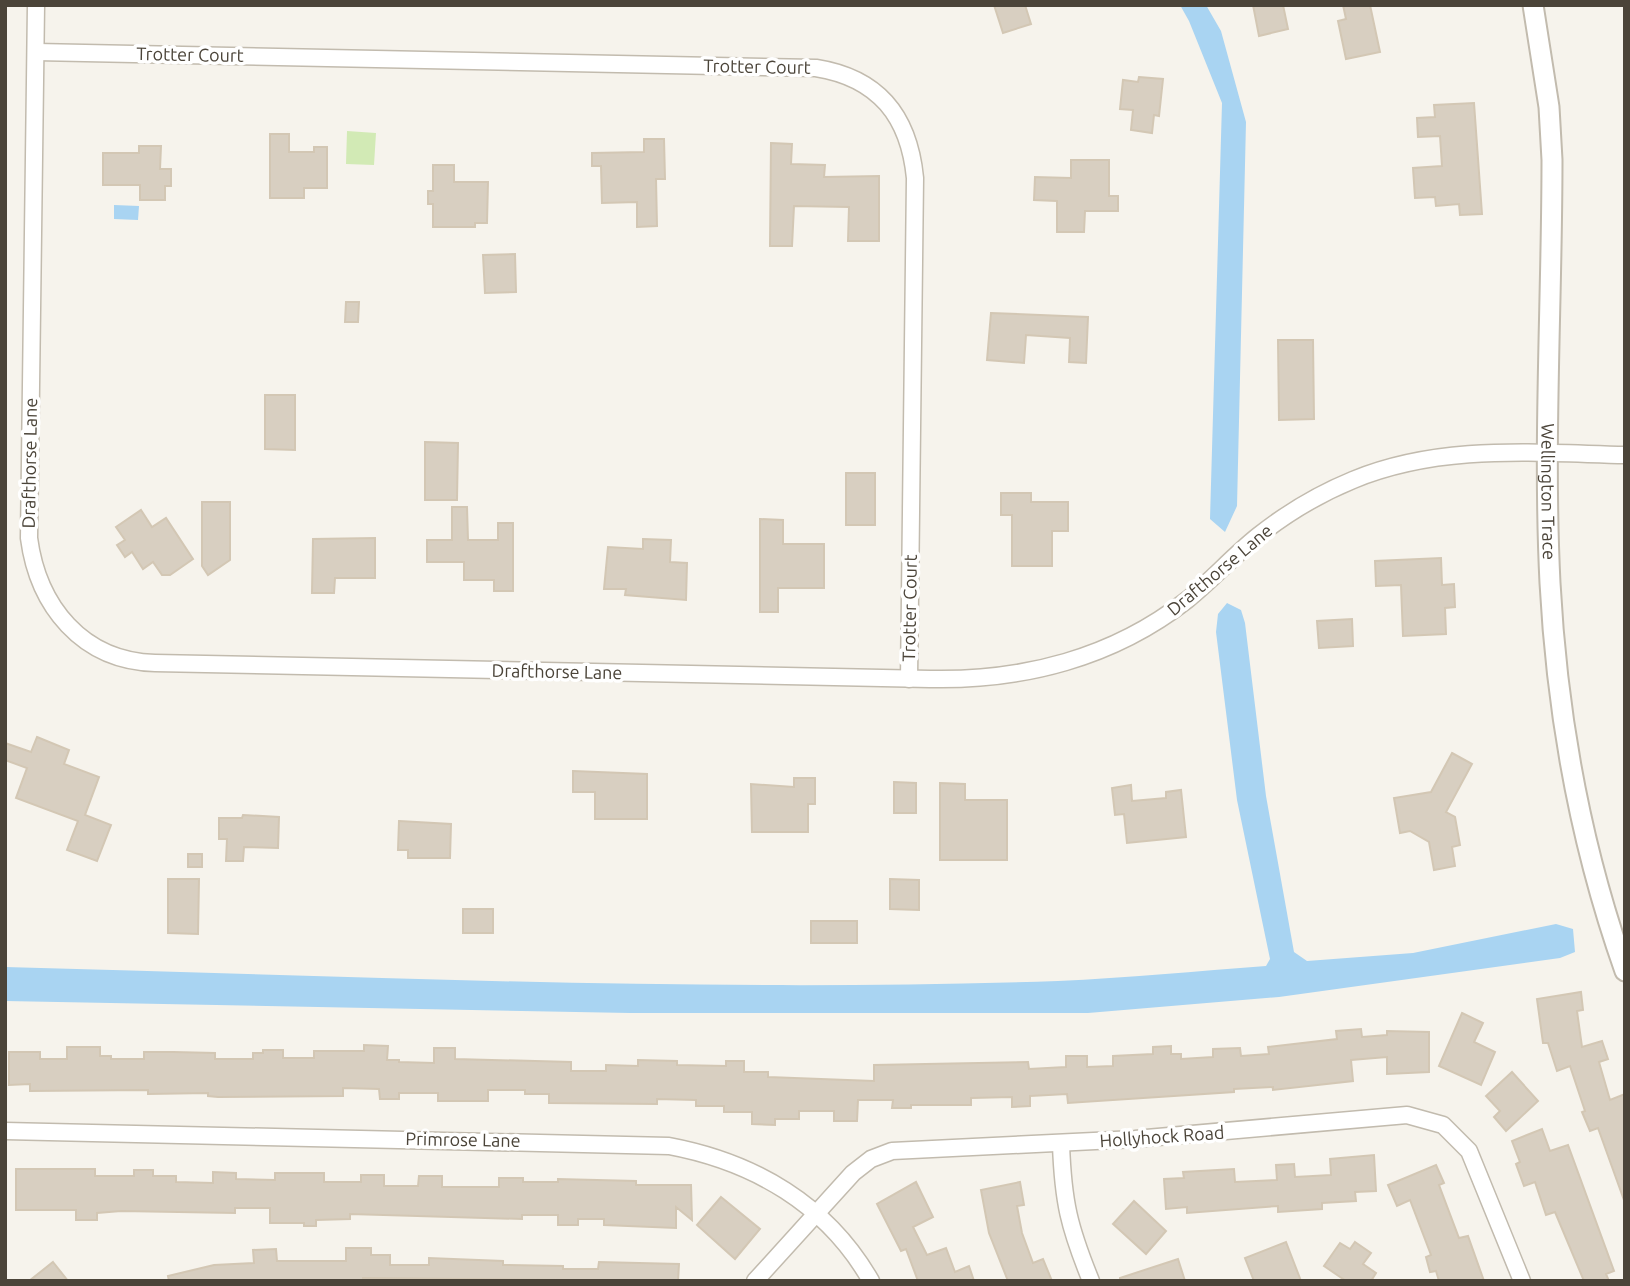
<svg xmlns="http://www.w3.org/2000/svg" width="1630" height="1286" font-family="Ubuntu,sans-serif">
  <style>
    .green { fill: #d2eab5 }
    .water { fill: #a9d4f2 }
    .building { fill: #d8cfc1; stroke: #d3c7b4; stroke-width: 2 }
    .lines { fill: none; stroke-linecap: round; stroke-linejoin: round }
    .minor-casing { stroke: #c2bbae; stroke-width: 19 }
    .tertiary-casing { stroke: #c2bbae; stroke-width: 23 }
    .minor { stroke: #fff; stroke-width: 16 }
    .tertiary { stroke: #fff; stroke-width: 19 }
    .labels { text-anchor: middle; stroke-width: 7; stroke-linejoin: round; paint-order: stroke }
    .street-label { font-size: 18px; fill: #4b4439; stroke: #fff }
  </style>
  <rect width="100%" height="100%" fill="#f6f3ec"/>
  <path class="green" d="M347,131l29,2 -2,32 -28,-1z"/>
  <g class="water">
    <path d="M1180,5h26l15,26 25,91 -9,384 -12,26 -15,-13 12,-416 -33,-82z"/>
    <path d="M114,205l25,1 -1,14 -24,-1z"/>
    <path d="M1227,603l14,7 4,13 21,173 28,156 13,9 106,-8 143,-29 17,5 2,23 -15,6 -281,39 -191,16h-458l-625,-12v-34c351,9 702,26 1053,14 69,-3 139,-10 208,-15l4,-7 -33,-159 -21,-168 2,-18z"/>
  </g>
  <g class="building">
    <path d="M994,5h31l6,19 -28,9z"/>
    <path d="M1253,5h30l5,24 -29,7z"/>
    <path d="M1343,5h27l10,47 -34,7 -8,-38 8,-2z"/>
    <path d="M1139,77l24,2 -4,37 -5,-1 -2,18 -21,-3 2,-20 -13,-1 3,-29 15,2z"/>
    <path d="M1474,103l8,111 -22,1 -1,-11 -23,2 -1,-9 -20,1 -2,-30 29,-2 -2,-30 -22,1 -1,-19 18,-1 -1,-12z"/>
    <path d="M270,134h19v18h25v-5h13v41h-23v10h-34z"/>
    <path d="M644,139h20l1,40h-9l1,47 -20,1v-25l-35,1 -1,-37h-9v-13l52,-1z"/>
    <path d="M771,143l21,1 -1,20 34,1 -1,12 55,-1v65h-31l1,-34 -55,-1 -2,40h-22z"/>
    <path d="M139,146h22l-1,23h11v17h-6v14h-25v-15h-37v-32h36z"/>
    <path d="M1071,160h38v36h9v15h-33l-1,21h-27v-31l-23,-1 1,-23 36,1z"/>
    <path d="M433,165h21v17h34l-1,41h-12v4h-42v-23h-5v-13h5z"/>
    <path d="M515,254l1,38 -31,1 -2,-38z"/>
    <path d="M346,302h13l-1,20h-13z"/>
    <path d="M991,313l97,4 -2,46 -17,-1 1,-24 -44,-3 -2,28 -37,-3z"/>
    <path d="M1278,340h35l1,79 -35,1z"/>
    <path d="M265,395h30v55l-30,-1z"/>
    <path d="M425,442l33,1 -1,57h-32z"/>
    <rect x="846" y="473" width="29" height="52"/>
    <path d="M1001,493h30v9h37v29h-16v35h-40v-51h-11z"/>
    <path d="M202,502h28v58l-22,15 -6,-9z"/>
    <path d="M452,507h15l1,33h30v-17h15v68h-19v-11h-30v-18h-37v-22h25z"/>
    <path d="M141,510l11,17 14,-9 27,41 -23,16h-8l-9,-13 -10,7 -11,-17 -7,5 -8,-12 8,-5 -9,-13z"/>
    <path d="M760,519l23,1v24h41v44h-46v24h-18z"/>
    <path d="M375,538v40h-40l-1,15h-22l1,-54z"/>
    <path d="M643,539l28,1 -1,22 17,1 -1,37 -61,-5 1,-6h-22l4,-42 35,2z"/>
    <path d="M1441,558l1,27 12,-1 1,23 -10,1 1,26 -43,2 -2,-51 -25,1 -1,-25z"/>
    <path d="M1352,619l1,27 -34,2 -2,-27z"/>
    <path d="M37,737l32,13 -5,14 35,13 -14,38 26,10 -14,36 -30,-11 11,-29 -62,-23 11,-30 -22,-8v-17l26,9z"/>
    <path d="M1452,753l20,11 -26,48 9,5 5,28 -8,2 3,19 -21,4 -5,-28 -19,-11 -10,2 -6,-35 37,-6z"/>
    <path d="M573,771l74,3v45h-52v-27h-22z"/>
    <path d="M794,778h21v26h-7v28h-56l-1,-48 43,3z"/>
    <path d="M894,782l22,1v30h-22z"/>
    <path d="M940,783l25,1v16h42v60h-67z"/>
    <path d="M1131,785l1,16 34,-3v-6l15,-2 5,47 -59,6 -3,-29 -9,1 -3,-27z"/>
    <path d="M243,815l36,2 -1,31 -34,-1 -1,14h-17l1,-22h-8v-21h23z"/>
    <path d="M399,821l52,3 -1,34h-42v-8h-10z"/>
    <rect x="188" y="854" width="14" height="13"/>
    <path d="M168,879h31l-1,55 -30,-1z"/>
    <path d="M890,879l29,1v30l-29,-1z"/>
    <rect x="463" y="909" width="30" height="24"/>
    <rect x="811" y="921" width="46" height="22"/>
    <path d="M1581,992l2,18 -6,1 5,36 20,-6 6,18 -9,3 11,38 15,-6v109l-27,-75 -8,3 -8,-19 3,-1 -15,-45 -13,5 -9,-28h-5l-6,-44z"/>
    <path d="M1462,1013l21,10 -9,19 21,10 -14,33 -42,-19z"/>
    <path d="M1361,1029l1,8 25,-2v-4l42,1v40l-42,2v-17l-36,3 2,21 -80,9v-3l-39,2v3l-166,11 -1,-9 -37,2v10l-18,1v-10l-41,1v7h-60v3h-19l1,-8h-35l-1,21h-23v-10h-35v8h-24v6l-23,-1v-12h-28v-6h-28v-6l-39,-1v5l-108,-1v-9h-24v-4h-37v11h-50v-8h-39v6h-19l-1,-10 -36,-1v8l-125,1 -10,-1v-3l-60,1v-4l-118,1v-7l-21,1v-33h31v7h27v-12h33v9h11v3h33v-7h29l42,1v6h38v-6h10v-3h20v8h31v-7h50v-6l24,1 -1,14h12v2l35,1v-15h21v11l116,3v9h35v-6l32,1v-6l39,1v4l49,1v-5h18v11h24v5l106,4v-16l154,-3 1,7 37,-2v-11h21v11l26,-1v-10l40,-2v-7l18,-1v8h10v5l32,-2v-8l27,-1 1,8 28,-2 -1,-7 69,-8 -1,-8z"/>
    <path d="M1512,1072l26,29 -32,30 -12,-14 6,-6 -14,-15z"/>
    <path d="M1542,1129l8,22 18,-6 46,126 -8,3 3,7h-25l-29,-69 -9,3 -11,-33 -11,4 -8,-22 4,-2 -8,-21z"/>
    <path d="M1374,1155l2,36 -21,1 1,9 -34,2v6l-44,3v-6l-91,7v-6l-21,2 -2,-30 20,-1 -1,-6 51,-3 1,13 42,-2 -1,-15 18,-1 1,13 36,-2 -1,-16z"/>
    <path d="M1436,1165l8,18 -5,2 20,53 9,-2 16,45h-45l-3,-10 -6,1 -4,-15 5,-2 -21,-55 -13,6 -9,-21z"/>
    <path d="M16,1169h79v7h39v-6h19v6h23v6l37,1v-11l23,1v6l39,1v-7h49v9h37v-7h23v11h34l1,-10h23v11h57v-9h24v4h35v-3l78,2v4h55l1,35 -16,-13v21l-72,-3v-6h-26v6h-20v-10h-36v4l-172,-5v5l-34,1v6h-12v-3h-34v-15h-35v5l-114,-2 -24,2v7h-21v-10h-60z"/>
    <path d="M916,1182l17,35 -20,10 14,28 19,-7 9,24 14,-6 5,15h-56l-12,-32 -5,2 -24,-47z"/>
    <path d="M1020,1182l4,23 -7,1 5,27 11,30 10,-4 9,22h-44l-19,-48 -8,-43z"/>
    <path d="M721,1197l39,32 -25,30 -38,-34z"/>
    <path d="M1134,1201l32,30 -20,23 -33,-30z"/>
    <path d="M1286,1242l15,39h-47l-9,-23z"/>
    <path d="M1355,1242l16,11 -8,11 13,9 -5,8h-25l-22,-15 16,-23 10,6z"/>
    <path d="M346,1248h25v7h19v10h39v-7l74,3v4l60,1v3h35l1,-7 80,2 -1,17 -315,-3v3h-194l-1,-5 46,-11 40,-2 -1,-13 23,-1 1,12h69z"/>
    <path d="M1178,1259l7,22h-65v-3z"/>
    <path d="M53,1262l15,19h-39z"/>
  </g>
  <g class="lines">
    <defs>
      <g id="minor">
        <path d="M36,5l-7,533c9,68 53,123 126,125l775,16c93,2 183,-21 257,-79 25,-20 46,-44 71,-64 29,-23 61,-42 95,-56 87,-36 180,-27 272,-25"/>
        <path d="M36,52l780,16c63,10 93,49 99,110l-6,501"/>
        <path d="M5,1131l664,15c85,16 158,58 202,135"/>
        <path d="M1061,1144c2,58 8,83 30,137"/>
        <path d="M755,1281l98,-108 18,-14 21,-8 243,-12 272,-24 36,10 26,26 53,130"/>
      </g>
      <g id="tertiary">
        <path id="s1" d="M1533,5l16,102 3,53c0,141 -9,282 -2,423 7,131 31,264 75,388"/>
      </g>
    </defs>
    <use href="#minor" class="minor-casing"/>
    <use href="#tertiary" class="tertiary-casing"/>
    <use href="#minor" class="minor"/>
    <use href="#tertiary" class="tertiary"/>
  </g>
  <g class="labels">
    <g class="street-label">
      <text transform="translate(190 55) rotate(1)" y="6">Trotter Court</text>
      <text transform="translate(757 67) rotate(1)" y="6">Trotter Court</text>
      <text transform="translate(30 463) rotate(-89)" y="6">Drafthorse Lane</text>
      <text dy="6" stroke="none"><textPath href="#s1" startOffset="488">Wellington Trace</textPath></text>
      <text transform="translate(1220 570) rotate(-40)" y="6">Drafthorse Lane</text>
      <text transform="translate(910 608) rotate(-89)" y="6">Trotter Court</text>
      <text transform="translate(557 672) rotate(1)" y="6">Drafthorse Lane</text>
      <text transform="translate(1162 1137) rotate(-4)" y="6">Hollyhock Road</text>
      <text transform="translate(463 1140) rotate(1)" y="6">Primrose Lane</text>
    </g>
  </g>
  <rect width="1630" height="1286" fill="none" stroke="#4b4439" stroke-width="14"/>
</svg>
